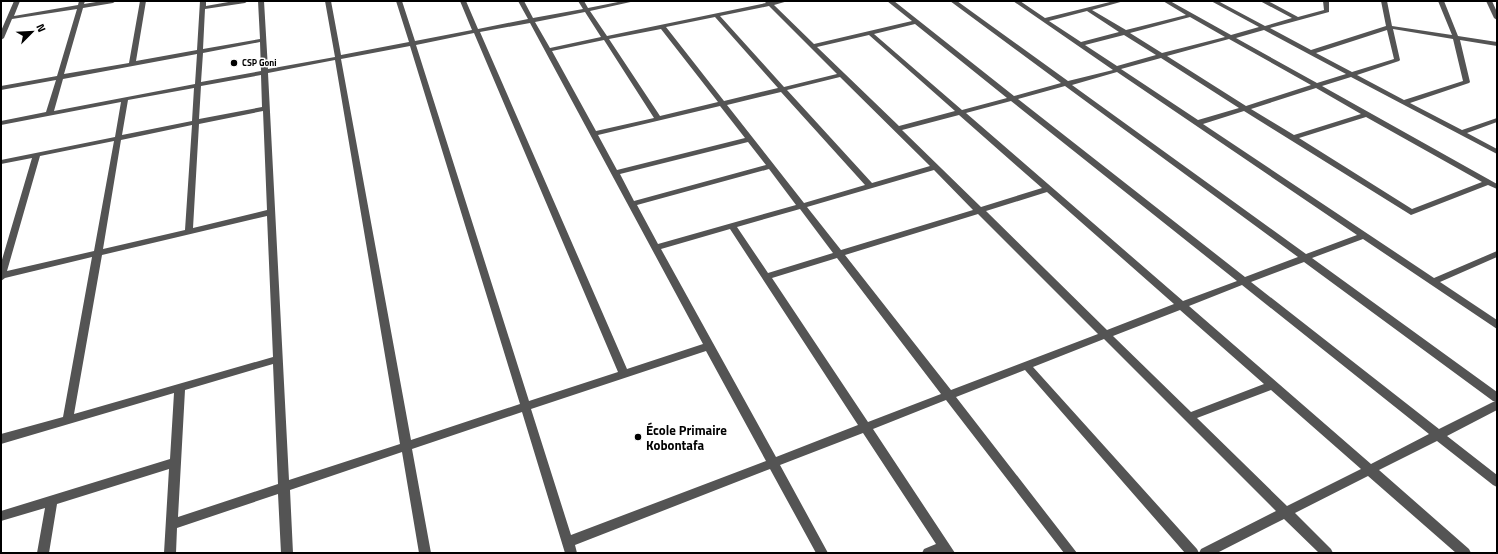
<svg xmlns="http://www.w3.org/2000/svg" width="1498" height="554" font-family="'Titillium Web',sans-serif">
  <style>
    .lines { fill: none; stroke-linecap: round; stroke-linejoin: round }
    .minor { fill: #545454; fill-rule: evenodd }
    .poi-dot { fill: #000; stroke: #fff; stroke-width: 1.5 }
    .labels { text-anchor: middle; stroke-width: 3; stroke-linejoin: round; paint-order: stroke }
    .far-poi-label { font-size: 9px; font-weight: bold; fill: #000; stroke: #fff; text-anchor: start }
    .near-poi-label { font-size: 13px; font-weight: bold; fill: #000; stroke: #fff; text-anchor: start }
  </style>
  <rect width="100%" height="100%" fill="#fff"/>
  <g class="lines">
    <g class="minor">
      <path d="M14,1h6l-6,15 64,-11 1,-4h6l-1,3 18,-3h14l-3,2 -30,5 -19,66 65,-11 11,-62h6l-10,60 61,-11 3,-49h6v5l28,-5h14l-3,2 -40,6 -2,40 57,-10 -2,-38h6l4,68 67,-12 -10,-56h6l10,54 68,-13 -13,-41h6l13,40 57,-11 -12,-29h6l12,28 50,-10 -10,-18h6l9,17 50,-9 -5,-8h6l4,7 35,-7h12l-45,10 17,25 159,-33 -2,-2h24l-14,4 40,39 98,-23 -25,-20h7l120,95 47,-13 -111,-82h7l111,80 45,-11 -100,-69h7l25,17 69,-17h10l-32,9 34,20 60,-15 -23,-14h7l61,34 28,-8 -48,-26h7l47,25 27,-8 -32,-17h8l30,16 26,-7 -1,-9h6v11l-59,16 41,22 75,-24 -5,-25h6l5,25 60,9 -14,-34h6l14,35 39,6v4l-37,-6 10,42 -1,1 -59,20 52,27 35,-12v4l-30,11 30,16v5l-146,-77 -29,9 175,98v5l-9,-4 -77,30 -167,-104 -41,13 231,154 63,-27v6l-57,25 57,38v9l-134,-90 -51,19 185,134v18l-50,26 50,39v12l-4,-2 -56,-44 -58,29 90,79 2,4h-15l-88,-77 -73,37 36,36 2,4h-14l-35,-34 -67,34h-32l-160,-183 -69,27 121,156h-13l-118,-153 -73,29 82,124h-33l2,-4 12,-5 -73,-111 -83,32 48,88h-12l-46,-84 -195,76 2,8h-12l-43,-141 -110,37 19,104h-12l-17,-101 -112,38 3,63h-12l-3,-59 -101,34 -1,25h-12l5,-84 -112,35 -8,49h-12l8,-45 -44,13v-10l169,-52 4,-66 -173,51v-10l62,-17 29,-160 -87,21 -4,3v-18l31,-105 -31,6v-4l114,-23 6,-35 -120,23v-4l45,-9 10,-32 -55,10v-4l56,-10 20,-67 -65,10 -8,19 -3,2v-9zM769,6l68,68 -53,13 -64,-71zM1087,11l32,21 -38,10 -32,-21zM585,12l16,25 -51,11 -15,-26zM715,17l63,71 -54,13 -58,-74zM1190,17l35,20 -63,16 -32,-20zM530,23l173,321 -76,25 -147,-337zM915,24l92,74 -45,12 -88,-76zM661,29l57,73 -58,14 -51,-77zM1393,29l60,10 10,42 -59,19 -47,-25 42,-14 1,-1zM1264,30l82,44 -29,9 -81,-45zM1387,30l7,29 -42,13 -36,-19zM474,33l144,339 -89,29 -113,-356zM869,35l86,76 -56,15 -82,-79zM1124,35l32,20 -39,11 -32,-21zM1229,39l82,46 -65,21 -79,-50zM604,40l50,78 -58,13 -44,-80zM260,42l1,29 -60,11 2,-29zM410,46l110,358 -109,36 -70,-381zM197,54l-2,30 -141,27 9,-32zM1161,58l78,50 -41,12 -77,-51zM335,60l65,384 -111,36 -21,-407zM1117,72l240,163 -51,19 -234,-169zM261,75l1,32 -63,12 2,-33zM840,77l90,89 -58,17 -85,-93zM1065,86l233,171 -53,20 -227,-178zM194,88l-2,33 -70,14 6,-35zM1316,88l45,26 -67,21 -43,-26zM781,92l84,93 -61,18 -77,-98zM1011,101l226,180 -54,20 -217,-188zM720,106l25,32 -128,32 -19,-35zM263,111l4,99 -74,18 6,-104zM959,115l83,73 -61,19 -79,-77zM1366,117l116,65 -70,27 -113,-71zM192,125l-7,105 -82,19 18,-109zM114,141l-20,110 -87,20 33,-115zM748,142l18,23 -132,36 -14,-27zM769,169l27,36 -138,39 -21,-39zM934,170l39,40 -132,40 -34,-43zM1047,192l127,112 -67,26 -121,-119zM800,209l33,44 -65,20 -31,-46zM978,214l120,120 -147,56 -106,-135zM267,216l6,141 -199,57 28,-159zM730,229l128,196 -82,32 -115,-208zM837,258l104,136 -73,28 -96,-144zM1304,262l189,139h2l-56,28 -188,-147zM1242,285l187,149 -58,30 -182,-158zM1180,310l84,74 -73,28 -78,-76zM1104,339l172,172 -75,38 -2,4 -2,-4 -164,-182zM706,351l60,110 -195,74 -40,-126zM273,364l5,120 -100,33 7,-127zM1271,390l90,79 -74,37 -90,-88z"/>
      <path d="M1486,1h6l5,11v8l-3,-2z"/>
    </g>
  </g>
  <g class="poi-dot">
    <circle cx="234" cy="63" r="4"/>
    <circle cx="638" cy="437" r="4"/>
  </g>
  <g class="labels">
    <g class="far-poi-label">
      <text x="242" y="66">CSP Goni</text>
    </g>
    <g class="near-poi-label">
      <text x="646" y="435">École Primaire<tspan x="646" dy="15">Kobontafa</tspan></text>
    </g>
  </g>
  <rect width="1498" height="554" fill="none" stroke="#000000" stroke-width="4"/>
  <g transform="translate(32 32) rotate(66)" stroke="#ffffff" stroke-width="3" paint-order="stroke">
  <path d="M0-3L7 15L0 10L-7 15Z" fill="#000000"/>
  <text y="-6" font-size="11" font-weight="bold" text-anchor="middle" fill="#000000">N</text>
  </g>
</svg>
